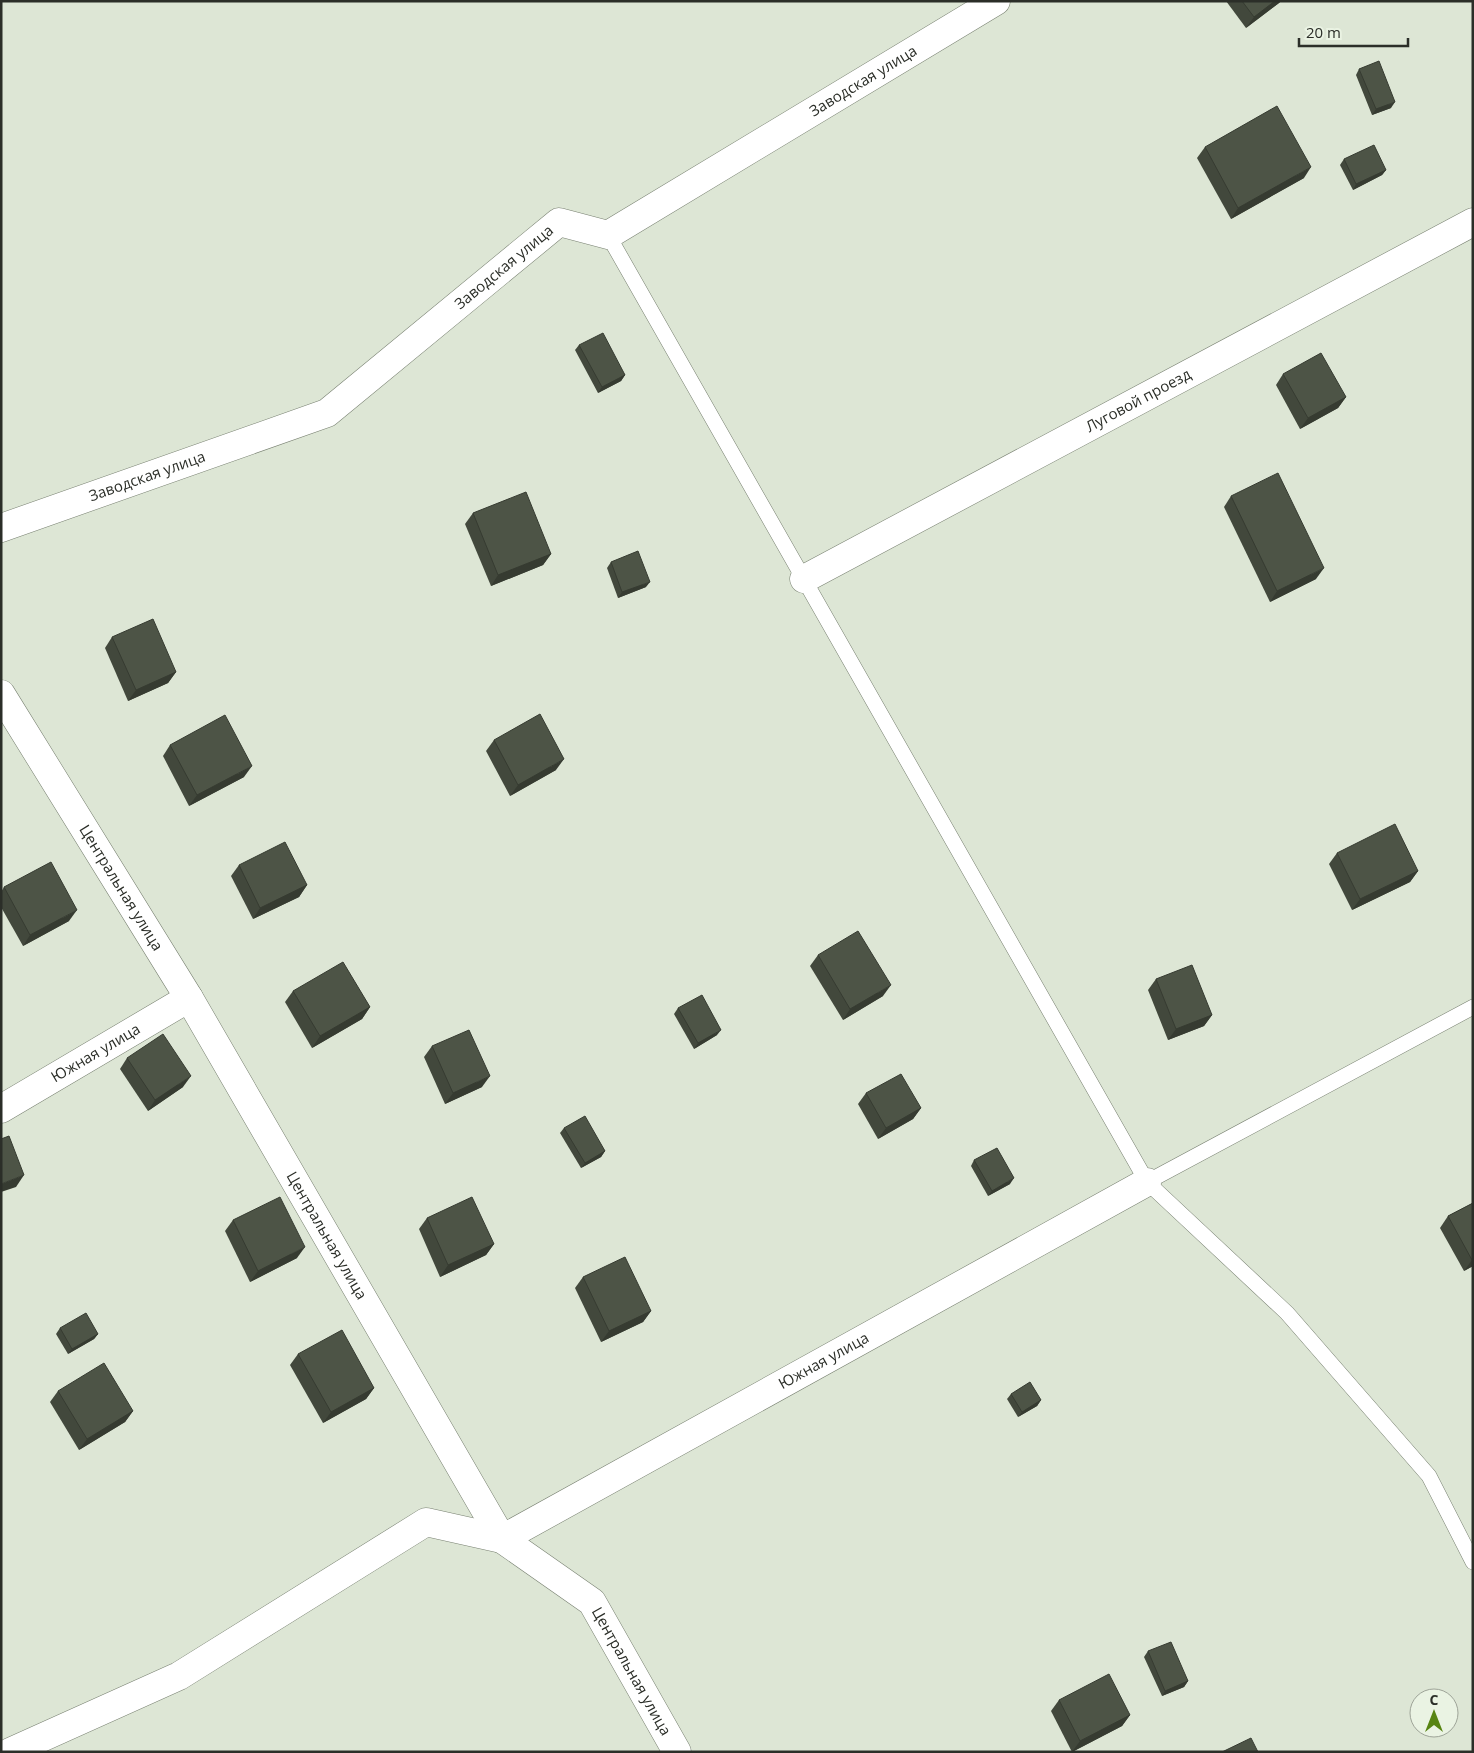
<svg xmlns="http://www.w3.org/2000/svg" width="1474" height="1753" font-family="'Open Sans',sans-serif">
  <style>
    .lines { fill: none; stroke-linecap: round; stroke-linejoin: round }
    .lane-casing { stroke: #788071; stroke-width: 16 }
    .street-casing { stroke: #788071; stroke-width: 29 }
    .lane { stroke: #fff; stroke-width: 15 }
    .street { stroke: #fff; stroke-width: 28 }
    .wall { fill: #42483c }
    .shaded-wall { fill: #363b31 }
    .building { fill: #4d5446; stroke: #363b31 }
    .labels { text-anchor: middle; stroke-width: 5; stroke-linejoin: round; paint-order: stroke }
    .street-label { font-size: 15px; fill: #2b2e28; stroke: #eaf3e3 }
  </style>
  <rect width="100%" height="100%" fill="#dde6d5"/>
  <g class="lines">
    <defs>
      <g id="lane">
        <path d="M608,235l539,947 326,-175"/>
        <path d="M1147,1182l140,131 142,163 44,86"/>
      </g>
      <g id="street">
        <path id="s1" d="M1,528l326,-115 232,-191 49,13 388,-234"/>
        <path id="s2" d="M804,579l669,-357"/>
        <path id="s3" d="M1,694l188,304 313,541 90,63 85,150"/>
        <path id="s4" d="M1,1109l188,-111"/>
        <path id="s5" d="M10,1752l169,-76 247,-154 76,17 645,-357"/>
      </g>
    </defs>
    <use href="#lane" class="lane-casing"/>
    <use href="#street" class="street-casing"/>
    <use href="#lane" class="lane"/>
    <use href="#street" class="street"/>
  </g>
  <g class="wall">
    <path d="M1226,1h55l-2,2 -33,25z"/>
    <path d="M1359,69l32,39 -19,7 -16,-40z"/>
    <path d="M1205,147l99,31 -73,41 -34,-61z"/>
    <path d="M1344,159l42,11 -4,5 -29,15 -13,-25z"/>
    <path d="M579,345l46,30 -4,6 -23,12 -23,-43z"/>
    <path d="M1283,374l63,23 -8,11 -38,21 -24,-44z"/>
    <path d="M1231,496l85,83 -46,23 -46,-95z"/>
    <path d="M473,513l78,41 -8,11 -52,21 -26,-62z"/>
    <path d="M611,562l35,25 -28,11 -11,-30z"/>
    <path d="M112,637l64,35 -8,11 -40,18 -23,-53z"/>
    <path d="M494,740l62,30 -46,26 -24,-45z"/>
    <path d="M170,745l74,32 -55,29 -26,-50z"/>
    <path d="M1337,853l81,18 -8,11 -58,28 -23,-46z"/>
    <path d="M239,865l68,20 -8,12 -46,22 -22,-43z"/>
    <path d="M4,887l65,34 -46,25 -22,-39v-15z"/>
    <path d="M818,955l65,41 -40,24 -33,-54z"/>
    <path d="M1156,979l56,36 -8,11 -36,14 -20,-50z"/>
    <path d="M293,991l77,16 -8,12 -50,29 -27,-46z"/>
    <path d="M678,1008l39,27 -23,14 -20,-35z"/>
    <path d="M432,1046l50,41 -37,17 -21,-47z"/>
    <path d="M127,1058l56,29 -35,24 -28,-42z"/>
    <path d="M866,1093l55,15 -8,11 -35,20 -20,-35z"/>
    <path d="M564,1128l41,23 -4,6 -20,11 -21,-35z"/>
    <path d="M974,1160l36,24 -22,12 -17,-30z"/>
    <path d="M1473,1203v63l-9,5 -24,-43 8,-12z"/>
    <path d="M427,1218l67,26 -8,11 -46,22 -21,-48z"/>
    <path d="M233,1220l64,38 -47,24 -25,-51z"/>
    <path d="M583,1277l68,34 -8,11 -42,20 -26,-54z"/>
    <path d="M60,1328l38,6 -4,5 -26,15 -12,-20z"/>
    <path d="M298,1354l76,34 -8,11 -43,24 -33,-58z"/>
    <path d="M58,1391l75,20 -8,11 -46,28 -29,-48z"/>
    <path d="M1011,1394l30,6 -4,6 -19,11 -11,-18z"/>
    <path d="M1148,1651l40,30 -4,6 -22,9 -18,-39z"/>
    <path d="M1059,1700l71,15 -8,11 -50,26 -21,-41z"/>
  </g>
  <g class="shaded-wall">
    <path d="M1275,1h6l-2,2 -33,25 8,-11z"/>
    <path d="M1395,102l-4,6 -19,7 4,-6z"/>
    <path d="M1311,167l-7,11 -73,41 7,-11z"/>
    <path d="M1386,170l-4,5 -29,15 3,-6z"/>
    <path d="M625,375l-4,6 -23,12 4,-6z"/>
    <path d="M1346,397l-8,11 -38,21 8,-11z"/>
    <path d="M551,554l-8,11 -52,21 7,-11z"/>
    <path d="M1324,568l-8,11 -46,23 7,-11z"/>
    <path d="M650,582l-4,5 -28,11 4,-6z"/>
    <path d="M176,672l-8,11 -40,18 8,-11z"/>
    <path d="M564,759l-8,11 -46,26 8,-11z"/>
    <path d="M252,766l-8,11 -55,29 8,-11z"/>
    <path d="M1418,871l-8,11 -58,28 8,-11z"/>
    <path d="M307,885l-8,12 -46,22 7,-11z"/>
    <path d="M77,910l-8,11 -46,25 7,-11z"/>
    <path d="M891,985l-8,11 -40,24 7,-11z"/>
    <path d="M370,1007l-8,12 -50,29 8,-12z"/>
    <path d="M1212,1015l-8,11 -36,14 8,-11z"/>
    <path d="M721,1030l-4,5 -23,14 4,-6z"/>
    <path d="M191,1076l-8,11 -35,24 7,-11z"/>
    <path d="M490,1076l-8,11 -37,17 8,-11z"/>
    <path d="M921,1108l-8,11 -35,20 8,-11z"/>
    <path d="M605,1151l-4,6 -20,11 4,-5z"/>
    <path d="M24,1175l-8,12 -15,5v-8z"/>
    <path d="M1014,1178l-4,6 -22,12 4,-5z"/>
    <path d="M494,1244l-8,11 -46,22 8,-12z"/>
    <path d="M305,1247l-8,11 -47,24 8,-11z"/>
    <path d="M1472,1260h1v6l-9,5z"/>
    <path d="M651,1311l-8,11 -42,20 8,-11z"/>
    <path d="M98,1334l-4,5 -26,15 4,-5z"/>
    <path d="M374,1388l-8,11 -43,24 8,-11z"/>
    <path d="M1041,1400l-4,6 -19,11 4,-5z"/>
    <path d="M133,1411l-8,11 -46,28 8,-11z"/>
    <path d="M1188,1681l-4,6 -22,9 3,-5z"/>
    <path d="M1130,1715l-8,11 -50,26 8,-11z"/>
  </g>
  <g class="building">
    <path d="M1242,1h33l-21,16z"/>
    <path d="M1379,61l16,41 -19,7 -17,-40z"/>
    <path d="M1277,106l34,61 -73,41 -33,-61z"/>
    <path d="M1374,145l12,25 -30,14 -12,-25z"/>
    <path d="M603,333l22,42 -23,12 -23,-42z"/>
    <path d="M1321,353l25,44 -38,21 -25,-44z"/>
    <path d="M1278,473l46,95 -47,23 -46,-95z"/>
    <path d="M526,492l25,62 -53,21 -25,-62z"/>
    <path d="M638,551l12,31 -28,10 -11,-30z"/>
    <path d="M153,619l23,53 -40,18 -24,-53z"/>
    <path d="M540,714l24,45 -46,26 -24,-45z"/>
    <path d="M225,715l27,51 -55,29 -27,-50z"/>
    <path d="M1395,824l23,47 -58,28 -23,-46z"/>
    <path d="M285,842l22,43 -47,23 -21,-43z"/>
    <path d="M51,862l26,48 -47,25 -26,-48z"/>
    <path d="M858,931l33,54 -41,24 -32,-54z"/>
    <path d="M343,962l27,45 -50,29 -27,-45z"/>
    <path d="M1192,965l20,50 -36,14 -20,-50z"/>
    <path d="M702,995l19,35 -23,13 -20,-35z"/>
    <path d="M469,1030l21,46 -37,17 -21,-47z"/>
    <path d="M163,1034l28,42 -36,24 -28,-42z"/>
    <path d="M901,1074l20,34 -35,20 -20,-35z"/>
    <path d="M585,1116l20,35 -20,12 -21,-35z"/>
    <path d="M9,1136l15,39 -23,9v-45z"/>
    <path d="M997,1148l17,30 -22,13 -18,-31z"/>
    <path d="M280,1197l25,50 -47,24 -25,-51z"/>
    <path d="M472,1197l22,47 -46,21 -21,-47z"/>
    <path d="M1473,1203v57h-1l-24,-44z"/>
    <path d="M625,1257l26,54 -42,20 -26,-54z"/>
    <path d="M86,1313l12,21 -26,15 -12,-21z"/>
    <path d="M342,1330l32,58 -43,24 -33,-58z"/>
    <path d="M104,1363l29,48 -46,28 -29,-48z"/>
    <path d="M1030,1382l11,18 -19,12 -11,-18z"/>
    <path d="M1171,1642l17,39 -23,10 -17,-40z"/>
    <path d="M1109,1674l21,41 -50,26 -21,-41z"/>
    <path d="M1251,1738l7,14h-36z"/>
  </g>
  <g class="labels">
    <g class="street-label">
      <text dy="5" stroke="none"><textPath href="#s1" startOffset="995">Заводская улица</textPath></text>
      <text dy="5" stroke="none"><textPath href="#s1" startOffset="575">Заводская улица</textPath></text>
      <text dy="5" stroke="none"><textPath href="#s2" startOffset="379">Луговой проезд</textPath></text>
      <text dy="5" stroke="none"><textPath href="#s1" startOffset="155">Заводская улица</textPath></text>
      <text dy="5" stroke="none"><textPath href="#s3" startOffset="228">Центральная улица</textPath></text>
      <text dy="5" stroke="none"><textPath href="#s4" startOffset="110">Южная улица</textPath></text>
      <text dy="5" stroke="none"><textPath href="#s3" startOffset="632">Центральная улица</textPath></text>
      <text dy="5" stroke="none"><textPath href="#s5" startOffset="922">Южная улица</textPath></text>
      <text dy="5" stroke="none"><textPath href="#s3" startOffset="1172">Центральная улица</textPath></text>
    </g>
  </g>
  <rect width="1474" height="1753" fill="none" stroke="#2b2e28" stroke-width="5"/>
  <g transform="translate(1434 1713)"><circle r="24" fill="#eaf3e3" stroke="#9ea498"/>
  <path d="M0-4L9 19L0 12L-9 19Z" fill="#578412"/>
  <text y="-8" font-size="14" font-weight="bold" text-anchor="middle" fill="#2b2e28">С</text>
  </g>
  <path d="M1299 38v8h109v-8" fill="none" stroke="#2b2e28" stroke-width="2.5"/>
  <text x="1306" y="38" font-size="15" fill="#2b2e28" stroke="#eaf3e3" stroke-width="4" paint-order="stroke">20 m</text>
</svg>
